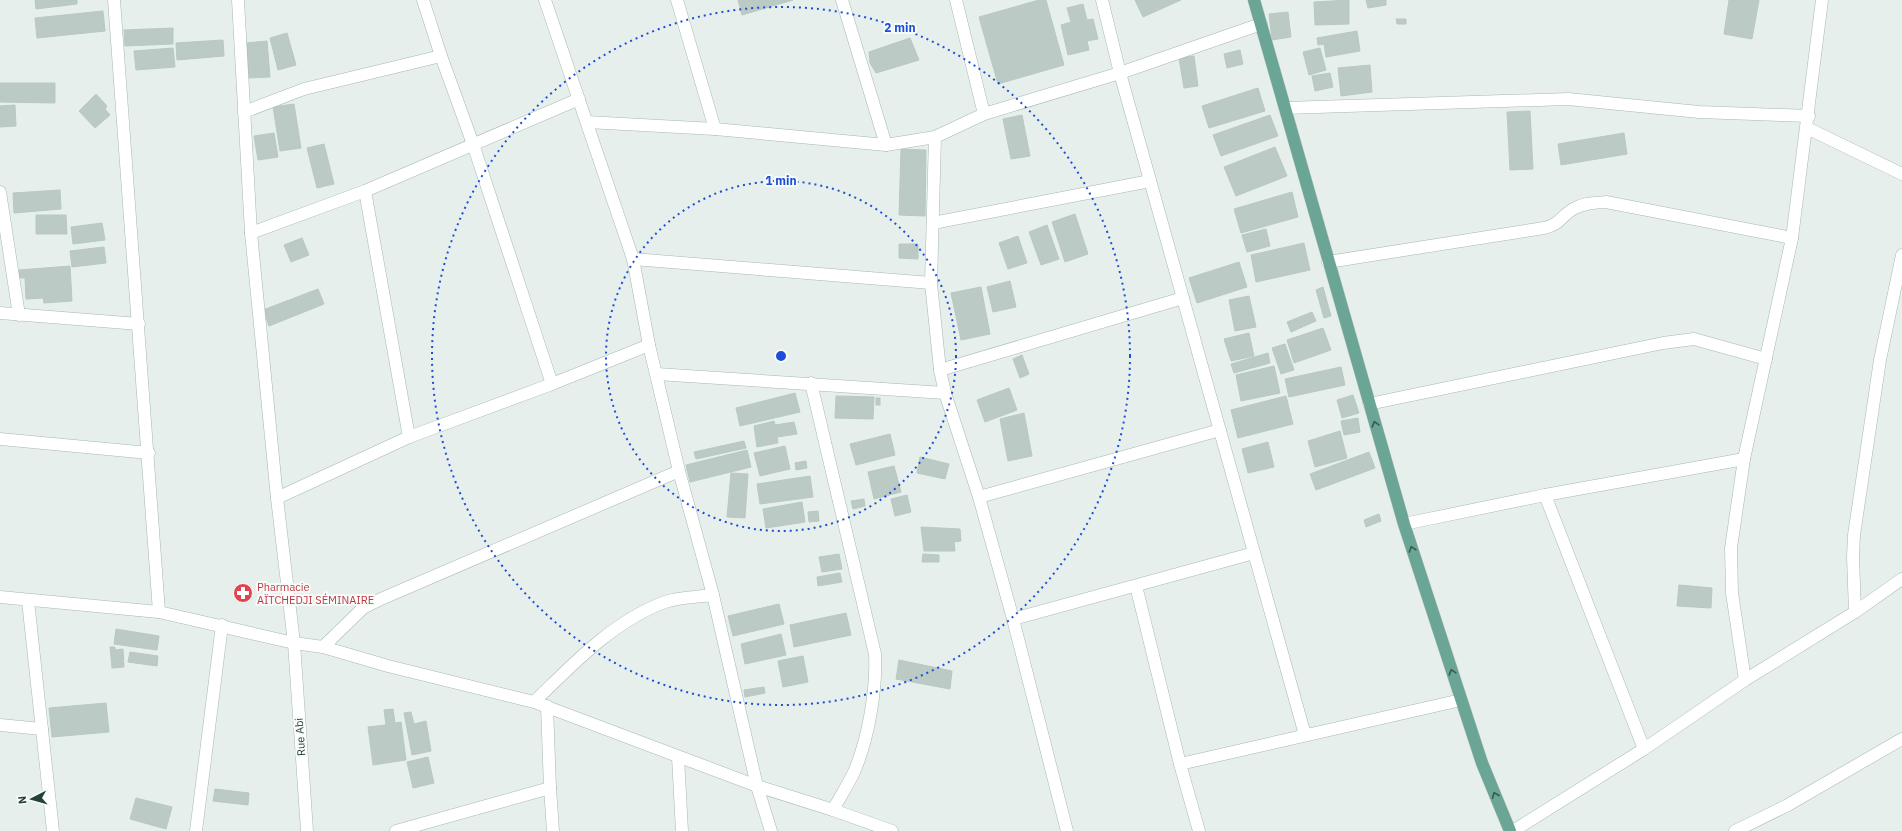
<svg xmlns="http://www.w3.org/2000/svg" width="1902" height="831" font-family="'IBM Plex Sans',sans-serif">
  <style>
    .building { fill: #bbcac4; stroke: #b8c9c2 }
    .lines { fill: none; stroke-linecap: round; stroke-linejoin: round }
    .minor-casing { stroke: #a8b8b2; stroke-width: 13 }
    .major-casing { stroke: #c2cac8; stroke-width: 13 }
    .minor { stroke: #fff; stroke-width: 12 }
    .major { stroke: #6aa596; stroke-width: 12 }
    .oneway { stroke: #365b51 }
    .ring { fill: none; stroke: #1d4ed8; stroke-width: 2; stroke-dasharray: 2 4 }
    .labels { text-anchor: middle; stroke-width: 4; stroke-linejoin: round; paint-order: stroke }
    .health-label { font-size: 11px; fill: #be3a42; stroke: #f7fbf9; text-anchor: start }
    .street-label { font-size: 11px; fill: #24423a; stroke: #f7fbf9 }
    .centre { fill: #1d4ed8; stroke: #f7fbf9; stroke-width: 2 }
    .ring-label { font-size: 12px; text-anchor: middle; font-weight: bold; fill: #1d4ed8; stroke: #f7fbf9; stroke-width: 4; stroke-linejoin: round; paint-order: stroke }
  </style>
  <rect width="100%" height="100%" fill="#e6efeb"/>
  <g class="building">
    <path d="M35,0h42v4l-41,5z"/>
    <path d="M738,0h55l-51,15z"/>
    <path d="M1039,0h7l18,65 -66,19 -19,-67z"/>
    <path d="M1135,0h46l-38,17z"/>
    <path d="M1349,0v24l-34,1 -1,-23z"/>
    <path d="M1366,0h20v5l-18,3z"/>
    <path d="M1729,0h30l-7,39 -28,-5z"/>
    <path d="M1083,4l4,16 6,-1 5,20 -11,2 2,9 -21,5 -7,-30 10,-3 -4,-14z"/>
    <path d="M103,11l2,20 -68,7 -2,-20z"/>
    <path d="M1288,12l3,25 -19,3 -3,-26z"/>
    <path d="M1396,19h10v5h-9z"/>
    <path d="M173,28v16l-48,2 -1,-16z"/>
    <path d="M1357,31l3,20 -34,6 -2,-13 -6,1 -1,-7z"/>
    <path d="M287,33l9,32 -18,5 -8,-32z"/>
    <path d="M910,38l9,22 -43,13 -6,-10 -1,-11z"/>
    <path d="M223,40l1,16 -47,4 -1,-17z"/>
    <path d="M267,41l3,36 -21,1 -3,-35z"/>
    <path d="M173,48l2,19 -39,3 -2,-19z"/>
    <path d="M1320,48l6,22 -17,5 -6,-23z"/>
    <path d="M1240,50l3,14 -16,4 -3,-14z"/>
    <path d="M1194,56l4,30 -14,2 -5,-30z"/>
    <path d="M1370,65l2,27 -31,4 -3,-28z"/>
    <path d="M1330,73l3,14 -18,4 -3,-15z"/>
    <path d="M0,83h55v20l-55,-1z"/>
    <path d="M1258,88l7,23 -56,17 -7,-22z"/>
    <path d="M96,94l11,12 -2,3 5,6 -15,13 -16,-17z"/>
    <path d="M294,104l7,44 -21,3 -7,-44z"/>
    <path d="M15,105l1,21 -16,1v-21z"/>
    <path d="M1530,111l3,58 -23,1 -3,-58z"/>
    <path d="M1022,115l8,41 -19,3 -8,-40z"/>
    <path d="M1270,115l8,21 -57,20 -8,-21z"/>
    <path d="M274,133l4,24 -20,3 -4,-24z"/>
    <path d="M1624,133l3,21 -66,11 -3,-21z"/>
    <path d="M324,144l10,40 -17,4 -10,-40z"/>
    <path d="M1275,147l12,29 -51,20 -12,-29z"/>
    <path d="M901,149l25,1 -1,66 -26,-1z"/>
    <path d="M60,190l1,19 -47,4 -1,-20z"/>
    <path d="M1292,192l6,25 -57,16 -7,-24z"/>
    <path d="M1075,214l13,40 -23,8 -13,-40z"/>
    <path d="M36,215h30l1,19h-31z"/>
    <path d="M102,223l3,17 -32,4 -2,-17z"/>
    <path d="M1047,225l12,34 -18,6 -12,-33z"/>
    <path d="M1266,229l4,17 -23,6 -5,-17z"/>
    <path d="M1018,236l9,27 -19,6 -9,-26z"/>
    <path d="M302,238l7,17 -18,7 -7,-17z"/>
    <path d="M1304,243l6,27 -54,12 -5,-27z"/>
    <path d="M899,244h19v15l-19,-1z"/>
    <path d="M104,247l2,16 -34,4 -2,-16z"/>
    <path d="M1239,262l8,25 -50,16 -8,-25z"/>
    <path d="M70,266l2,35 -28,2 -1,-5 -17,1 -1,-21h-6v-8z"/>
    <path d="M1010,281l6,26 -23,5 -6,-25z"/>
    <path d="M981,287l9,47 -29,6 -10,-47z"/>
    <path d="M1323,287l8,29 -7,2 -8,-28z"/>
    <path d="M318,289l6,15 -55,22 -6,-16z"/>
    <path d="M1249,296l7,31 -21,4 -6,-31z"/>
    <path d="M1312,312l4,9 -25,11 -4,-10z"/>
    <path d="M1323,328l8,22 -37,13 -7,-23z"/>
    <path d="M1249,333l5,23 -23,5 -7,-22z"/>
    <path d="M1285,344l9,26 -13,4 -9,-26z"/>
    <path d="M1268,353l2,10 -36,10 -3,-9z"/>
    <path d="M1022,355l7,19 -9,4 -7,-19z"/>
    <path d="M1274,366l6,27 -39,8 -5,-26z"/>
    <path d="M1341,367l4,18 -56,12 -4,-18z"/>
    <path d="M1009,388l8,22 -32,12 -8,-22z"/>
    <path d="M795,393l5,19 -60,14 -4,-18z"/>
    <path d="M1353,395l6,18 -17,5 -5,-18z"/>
    <path d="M836,396l38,1 -1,22 -38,-1z"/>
    <path d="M1286,396l7,28 -55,14 -7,-28z"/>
    <rect x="876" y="398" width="4" height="7"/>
    <path d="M1024,413l8,43 -24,5 -8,-42z"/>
    <path d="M1358,418l2,14 -16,3 -3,-14z"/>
    <path d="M774,421l1,4 19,-3 3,12 -20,3 1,6 -21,4 -3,-21z"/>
    <path d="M1340,431l7,27 -32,9 -7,-26z"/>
    <path d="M890,434l5,21 -39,10 -6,-21z"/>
    <path d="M744,441l2,7 -50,11 -2,-7z"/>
    <path d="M1268,442l6,25 -26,6 -6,-24z"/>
    <path d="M785,446l5,23 -30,7 -6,-23z"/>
    <path d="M747,450l4,17 -61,15 -4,-17z"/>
    <path d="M1369,452l6,16 -59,22 -6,-16z"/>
    <path d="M920,457l29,7 -4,15 -28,-6z"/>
    <path d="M806,461l1,7 -11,2 -1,-7z"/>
    <path d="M894,466l7,26 -27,7 -6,-27z"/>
    <path d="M731,473l17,1 -3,44 -18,-1z"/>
    <path d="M810,476l3,21 -53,7 -3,-20z"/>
    <path d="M907,495l4,17 -16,4 -4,-17z"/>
    <path d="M864,499l1,7 -12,3 -2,-8z"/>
    <path d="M802,502l3,20 -39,6 -3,-19z"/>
    <path d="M818,511l1,10 -10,1 -1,-10z"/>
    <path d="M1379,514l2,7 -15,6 -2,-7z"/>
    <path d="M921,527l39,2 1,12 -7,1 1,9h-31z"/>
    <path d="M839,554l3,15 -20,3 -3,-15z"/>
    <path d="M923,554l16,1v7h-17z"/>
    <path d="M840,573l2,9 -24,4 -1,-9z"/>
    <path d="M1679,585l33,3 -1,20 -34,-2z"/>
    <path d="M779,604l5,20 -51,12 -5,-20z"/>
    <path d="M846,613l5,22 -57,12 -4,-22z"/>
    <path d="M116,629l43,7 -2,14 -43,-6z"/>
    <path d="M781,634l5,21 -41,9 -4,-20z"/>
    <path d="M110,647h5v3l8,-1 1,18 -12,1z"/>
    <path d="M130,652l28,4 -1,10 -29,-4z"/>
    <path d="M803,656l5,26 -25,5 -5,-26z"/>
    <path d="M899,660l53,11 -2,18 -54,-10z"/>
    <path d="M764,687l1,6 -20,4 -1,-7z"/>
    <path d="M106,703l3,29 -57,5 -3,-29z"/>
    <path d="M393,709l2,14 6,-1 5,38 -33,5 -5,-38 18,-2 -2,-15z"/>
    <path d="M411,712l3,12 12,-3 5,30 -19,4 -8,-42z"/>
    <path d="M428,757l6,26 -21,5 -6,-26z"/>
    <path d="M215,789l34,4 -1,12 -35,-4z"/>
    <path d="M136,798l36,9 -6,22 -36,-10z"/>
  </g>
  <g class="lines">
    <defs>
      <g id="minor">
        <path d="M114,0l45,612"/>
        <path d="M238,0l13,233 26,265 17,145 13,188"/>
        <path d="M423,0l18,56 32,88 79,240"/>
        <path d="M545,0l88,259 16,86 30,126 34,124 44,191 14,45"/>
        <path d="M677,0l38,129"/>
        <path d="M842,0l44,145"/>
        <path d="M956,0l28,114"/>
        <path d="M1102,0l18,73 185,662"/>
        <path d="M1285,108l283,-9 131,13 110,4"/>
        <path d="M244,112l60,-23 137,-33"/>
        <path d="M587,122l128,7 171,16 49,-8 49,-23 136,-41 141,-49"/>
        <path d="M1807,128l95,46"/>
        <path d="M935,137l-4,146 9,87 5,23 34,104 34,122 54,212"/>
        <path d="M365,191l44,246"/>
        <path d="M0,192l19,123"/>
        <path d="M933,223l217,-42"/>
        <path d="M251,233l114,-42 214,-92"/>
        <path d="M633,259l298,24"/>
        <path d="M1328,262l216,-34c17,-4 16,-11 29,-19 10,-6 21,-6 33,-7l186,36"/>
        <path d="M0,313l139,11"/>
        <path d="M940,370l243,-72"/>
        <path d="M657,374l288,19"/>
        <path d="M811,383l64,271c2,35 -7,86 -21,118 -6,13 -14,25 -21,38"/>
        <path d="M1369,404l294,-61 31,-4 72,20"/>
        <path d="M0,439l149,14"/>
        <path d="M1545,495l99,254"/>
        <path d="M979,497l241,-67"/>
        <path d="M277,498l132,-61 143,-53 97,-39"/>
        <path d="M1404,524l141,-29 199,-36"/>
        <path d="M1136,586l44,178 19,67"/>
        <path d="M0,597l159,15 135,31 29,4 65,19 146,36 223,84 76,24 59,21"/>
        <path d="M28,601l25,230"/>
        <path d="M1855,612l-2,-55 1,-22 26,-175 22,-105"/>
        <path d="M1013,619l241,-66"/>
        <path d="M323,647l40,-39 18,-9 298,-128"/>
        <path d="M1745,680l-13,-87 -1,-45 13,-89 48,-221 30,-238"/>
        <path d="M534,702c38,-37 79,-81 131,-100 14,-5 33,-5 48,-7"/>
        <path d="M547,706l3,82 3,43"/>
        <path d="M0,725l42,4"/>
        <path d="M678,757l4,74"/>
        <path d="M1180,764l281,-64"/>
        <path d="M196,831l26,-206"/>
        <path d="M396,831l154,-43"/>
        <path d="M1513,831l131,-82 101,-69 110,-68 47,-33"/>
        <path d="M1735,831l51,-25 116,-67"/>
      </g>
      <path id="major" d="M1254,0l150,524 78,239 28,68"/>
    </defs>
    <use href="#minor" class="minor-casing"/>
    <use href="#major" class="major-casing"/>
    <use href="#minor" class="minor"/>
    <use href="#major" class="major"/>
  </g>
  <defs><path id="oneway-chevron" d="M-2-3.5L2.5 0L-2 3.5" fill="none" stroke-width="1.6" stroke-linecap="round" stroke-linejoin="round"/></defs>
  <g class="oneway">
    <use href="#oneway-chevron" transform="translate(1375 424) rotate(-106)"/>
    <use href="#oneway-chevron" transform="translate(1412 549) rotate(-108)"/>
    <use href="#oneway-chevron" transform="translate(1452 672) rotate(-108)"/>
    <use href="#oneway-chevron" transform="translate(1495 795) rotate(-112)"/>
  </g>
  <g class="ring">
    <circle cx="781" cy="356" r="175"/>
    <circle cx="781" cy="356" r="349"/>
  </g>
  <defs>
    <symbol id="pharmacy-disc" viewBox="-11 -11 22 22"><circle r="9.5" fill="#e0444e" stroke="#f7fbf9"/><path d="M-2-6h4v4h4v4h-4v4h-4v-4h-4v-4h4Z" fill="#fff"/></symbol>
  </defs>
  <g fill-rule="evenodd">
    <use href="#pharmacy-disc" x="232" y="582" width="22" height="22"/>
  </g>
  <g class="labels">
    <g class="health-label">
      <text x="257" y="591">Pharmacie<tspan x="257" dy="13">AÏTCHEDJI SÉMINAIRE</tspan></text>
    </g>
    <g class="street-label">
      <text transform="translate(300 737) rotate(-94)" y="4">Rue Abi</text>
    </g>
  </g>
  <circle cx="781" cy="356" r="6" class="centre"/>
  <g class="ring-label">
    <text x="900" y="32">2 min</text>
    <text x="781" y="185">1 min</text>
  </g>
  <g transform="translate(32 799) rotate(264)" stroke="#f7fbf9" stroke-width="3" paint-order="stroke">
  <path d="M0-3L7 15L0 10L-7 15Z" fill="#24423a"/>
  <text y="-6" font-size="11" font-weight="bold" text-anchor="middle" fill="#24423a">N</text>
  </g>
</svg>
